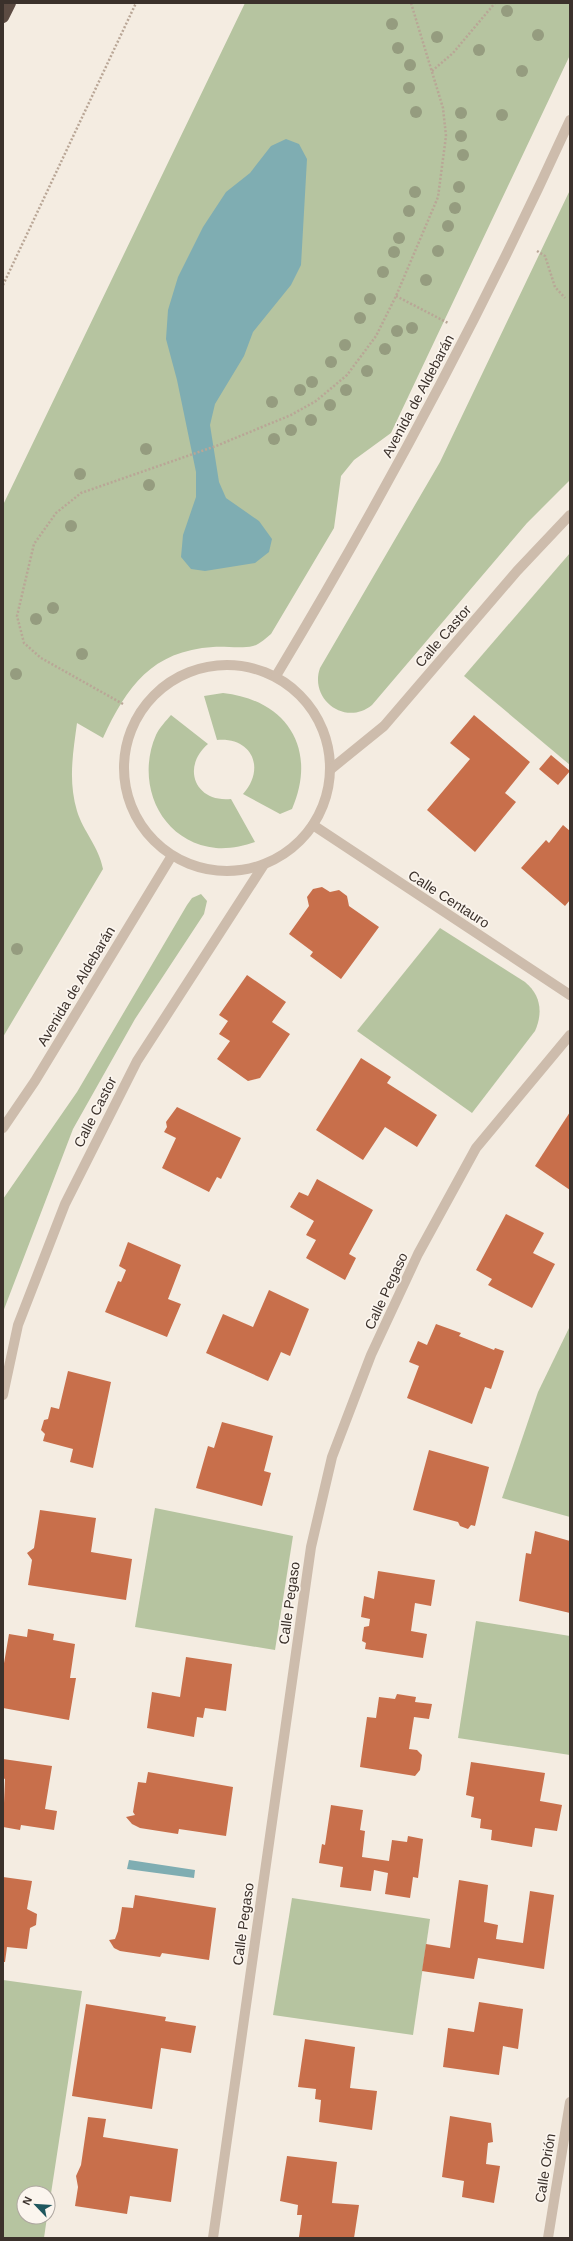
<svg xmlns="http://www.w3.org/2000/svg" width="573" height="2241" font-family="Arial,sans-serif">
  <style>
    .green { fill: #b6c4a0 }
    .water { fill: #7fadb2 }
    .building { fill: #c86f4b }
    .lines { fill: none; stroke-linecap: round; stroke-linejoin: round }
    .path { stroke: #b9a696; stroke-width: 2.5; stroke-dasharray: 2 2; stroke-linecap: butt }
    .street { stroke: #cdbcac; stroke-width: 10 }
    .highway { stroke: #5c4b42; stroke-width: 12 }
    .tree { fill: #959c7f }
    .labels { text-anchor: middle; stroke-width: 3.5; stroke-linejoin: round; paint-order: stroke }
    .street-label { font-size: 14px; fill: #3b312b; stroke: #fbf5ee }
  </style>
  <rect width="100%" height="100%" fill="#f4ece1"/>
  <g class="green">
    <path d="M245,3h325v52l-179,378 -37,27 -13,16 -7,52 -63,106c-5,4 -12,11 -18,12 -12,3 -27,0 -40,1 -61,4 -86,39 -110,91l-26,-15c-4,30 -9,58 0,88 6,20 22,36 26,58l-100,168v-532z"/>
    <path d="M570,190v290l-43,43 -155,182c-27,22 -63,-6 -52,-37l120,-206z"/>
    <path d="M570,553v212l-106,-89z"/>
    <path d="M223,693c64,7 95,56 69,116l-12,5 -37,-20c23,-26 9,-57 -26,-54l-13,-44z"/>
    <path d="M171,715l37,29c-27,23 -13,59 23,55l24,43c-12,4 -25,7 -39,6 -56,-6 -81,-65 -60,-113 3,-7 10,-14 15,-20z"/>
    <path d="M201,894l6,7 -3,13 -69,105 -62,110 -70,183v-113l74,-107 110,-187 5,-7z"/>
    <path d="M440,928l85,54c16,13 18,31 10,49l-63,82 -115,-82z"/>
    <path d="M570,1326v191l-68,-19 36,-106z"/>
    <path d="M155,1508l138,28 -18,114 -140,-23z"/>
    <path d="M476,1621l94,15v119l-112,-17z"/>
    <path d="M292,1898l138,21 -17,116 -140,-20z"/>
    <path d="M3,1980l79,11 -34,222v-20h-24v24h23l-3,21h-41z"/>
  </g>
  <g class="water">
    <path d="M286,139l13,5 8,15 -6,106 -10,20 -38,47 -9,24 -29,48 -5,21 9,57 7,16 33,23 13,18 -3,13 -14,11 -50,8 -14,-2 -10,-12 2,-22 13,-38v-25l-19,-92 -11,-41 2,-29 10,-33 25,-50 23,-35 24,-19 21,-27z"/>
    <path d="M129,1860l66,10 -1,8 -67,-9z"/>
  </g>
  <g class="building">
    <path d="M474,715l56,47 -25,31 11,9 -41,50 -48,-42 43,-51 -20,-16z"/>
    <path d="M551,755l19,16 -12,14 -19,-16z"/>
    <path d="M563,825l7,6v69l-5,6 -44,-38 25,-28 3,3z"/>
    <path d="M322,887l8,5 9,-2 8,6 2,10 30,21 -38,52 -31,-23 3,-4 -24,-18 20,-28 -2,-9 6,-8z"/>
    <path d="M247,975l39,27 -14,20 18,12 -30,44 -12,3 -31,-22 13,-18 -11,-7 9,-13 -9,-6z"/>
    <path d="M361,1058l30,19 -4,6 50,32 -20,32 -32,-20 -22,33 -47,-30z"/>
    <path d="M177,1107l64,31 -20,41 -4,-2 -8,15 -47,-24 14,-30 -12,-6 3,-5 -1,-5z"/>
    <path d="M570,1112v78l-35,-24z"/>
    <path d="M317,1179l56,31 -24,44 7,4 -11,22 -39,-22 10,-18 -10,-5 8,-14 -24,-14 9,-15 9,4z"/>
    <path d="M506,1214l38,19 -11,20 22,11 -23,44 -44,-23 4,-6 -16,-9z"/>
    <path d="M128,1242l53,23 -13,34 13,5 -14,33 -62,-25 13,-31 3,1 5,-12 -7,-4z"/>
    <path d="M269,1290l40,19 -19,47 -9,-4 -13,29 -62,-28 17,-39 30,13z"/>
    <path d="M436,1324l25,9 -2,3 35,14 1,-2 9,3 -13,38 -6,-2 -13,37 -65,-26 12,-32 -10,-4 9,-21 9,4z"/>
    <path d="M68,1371l43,11 -18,86 -23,-6 3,-13 -30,-8 2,-7 -4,-4 3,-10 4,-1 3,-12 8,2z"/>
    <path d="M222,1422l51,14 -9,35 7,2 -9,33 -66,-18 12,-42 6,2z"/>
    <path d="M429,1450l60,17 -14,59 -4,-1 -3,4 -8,-3 -2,-4 -45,-12z"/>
    <path d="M40,1510l56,8 -5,34 41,7 -6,41 -98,-15 4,-25 -5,-7 7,-5z"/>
    <path d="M535,1531l35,10v72l-51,-12 7,-48 5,1z"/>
    <path d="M378,1571l57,9 -4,26 -16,-3 -4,28 16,3 -4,24 -58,-9 1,-6 -4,-2 2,-14 5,-1 1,-7 -9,-2 3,-21 10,3z"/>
    <path d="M28,1629l26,5 -1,6 22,4 -5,34h6l-7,42 -66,-12v-39l6,-35 18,3z"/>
    <path d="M186,1657l46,7 -6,47 -21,-3 -2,10 -6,-1 -3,20 -47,-9 5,-36 28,5z"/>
    <path d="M397,1694l19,3 -1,5 17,2 -3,15 -15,-2 -5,32 8,1 5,5 -2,15 -5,6 -55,-9 7,-50 9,1 3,-21 16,2z"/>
    <path d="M3,1759l49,7 -7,43 12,2 -3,19 -33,-5 -1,5 -17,-3 2,-48 -2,-1z"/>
    <path d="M471,1762l74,11 -5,28 22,4 -5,26 -22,-3 -3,19 -41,-7 1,-10 -12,-2 1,-9 -10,-2 3,-20 -8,-2z"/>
    <path d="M148,1772l85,15 -7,49 -47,-7 -1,5 -38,-6 -8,-4 -6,-7 9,-2 -2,-3 5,-30 8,1z"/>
    <path d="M331,1805l32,5 -3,20 5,1 -3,26 27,4 3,-21 15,2 1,-6 15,3 -5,39 -5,-1 -3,21 -25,-4 3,-21 -14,-3 -3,21 -31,-4 3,-20 -24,-4 3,-19 3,1z"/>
    <path d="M3,1877l29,4 -5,28 10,5 -1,11 -6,3 -3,21 -20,-2 -2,15h-2z"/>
    <path d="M459,1880l29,5 -4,37 14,3 -2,14 27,4 7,-52 24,4 -10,74 -66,-11 -4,21 -52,-8 4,-27 24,4z"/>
    <path d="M135,1895l81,13 -7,52 -47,-7 -2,4 -40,-6 -6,-3 -5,-8 6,-1 3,-8 4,-24 11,1z"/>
    <path d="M479,2002l44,7 -5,40 -15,-3 -4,29 -56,-8 5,-39 26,4z"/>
    <path d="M86,2004l80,13 -1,4 31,5 -5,27 -30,-5 -9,61 -80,-13z"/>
    <path d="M305,2039l50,8 -5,41 27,3 -5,39 -53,-8 2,-22 -6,-1 1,-10 -18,-2z"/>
    <path d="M450,2116l41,7 2,19 -5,1 -2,21 14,2 -6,37 -32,-6 2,-16 -22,-4z"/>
    <path d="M88,2117l18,2 -3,18 75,12 -7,53 -41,-6 -3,18 -52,-8 3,-19 -2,-11 5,-11z"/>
    <path d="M287,2156l50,6 -5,41 27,2 -5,33 -55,-1 3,-22h-5l1,-10 -18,-4z"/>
  </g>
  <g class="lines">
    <g class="path">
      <path d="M432,71l21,-18 42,-50"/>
      <path d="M537,251l8,5 10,31 10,11"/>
      <path d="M3,285l133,-282"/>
      <path d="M396,296l52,27"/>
      <path d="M123,704l-82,-46 -17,-15 -7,-27 17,-72 22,-31 25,-20 135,-47 75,-31 25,-14 31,-26 29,-39 20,-40 42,-99 8,-61 -3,-28 -32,-105"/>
    </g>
    <g class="street">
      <circle cx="227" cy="768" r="103"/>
      <path d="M276,676c108,-180 207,-365 294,-556"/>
      <path d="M331,769l53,-43 133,-155 53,-56"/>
      <path d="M313,825l257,170"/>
      <path d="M3,1128l32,-47 136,-224"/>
      <path d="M3,1395l15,-70 47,-121 72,-143 126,-195"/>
      <path d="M213,2238l98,-691 21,-90 39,-102 47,-101 58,-106 94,-113"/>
      <path d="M548,2238l22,-136"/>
    </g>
    <path class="highway" d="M3,17l7,-14"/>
  </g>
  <g class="tree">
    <circle cx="507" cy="11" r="6"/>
    <circle cx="392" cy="24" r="6"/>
    <circle cx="538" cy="35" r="6"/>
    <circle cx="437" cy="37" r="6"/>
    <circle cx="398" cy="48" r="6"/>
    <circle cx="479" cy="50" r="6"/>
    <circle cx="410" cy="65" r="6"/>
    <circle cx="522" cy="71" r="6"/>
    <circle cx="409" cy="88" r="6"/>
    <circle cx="416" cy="112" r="6"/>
    <circle cx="461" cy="113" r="6"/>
    <circle cx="502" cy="115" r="6"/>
    <circle cx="461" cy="136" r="6"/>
    <circle cx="463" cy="155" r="6"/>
    <circle cx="459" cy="187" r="6"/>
    <circle cx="415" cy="192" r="6"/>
    <circle cx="455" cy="208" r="6"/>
    <circle cx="409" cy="211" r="6"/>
    <circle cx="448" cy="226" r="6"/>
    <circle cx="399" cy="238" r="6"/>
    <circle cx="438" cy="251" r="6"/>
    <circle cx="394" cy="252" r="6"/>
    <circle cx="383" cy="272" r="6"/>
    <circle cx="426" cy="280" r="6"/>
    <circle cx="370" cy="299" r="6"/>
    <circle cx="360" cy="318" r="6"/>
    <circle cx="412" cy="328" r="6"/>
    <circle cx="397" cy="331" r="6"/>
    <circle cx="345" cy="345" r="6"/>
    <circle cx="385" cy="349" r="6"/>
    <circle cx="331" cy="362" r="6"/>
    <circle cx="367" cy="371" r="6"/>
    <circle cx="312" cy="382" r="6"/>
    <circle cx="300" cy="390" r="6"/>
    <circle cx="346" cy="390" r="6"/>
    <circle cx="272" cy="402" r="6"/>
    <circle cx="330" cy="405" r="6"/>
    <circle cx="311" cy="420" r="6"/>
    <circle cx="291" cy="430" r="6"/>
    <circle cx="274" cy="439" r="6"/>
    <circle cx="146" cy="449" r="6"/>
    <circle cx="80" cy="474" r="6"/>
    <circle cx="149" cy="485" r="6"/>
    <circle cx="71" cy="526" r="6"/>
    <circle cx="53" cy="608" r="6"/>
    <circle cx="36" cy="619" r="6"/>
    <circle cx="82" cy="654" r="6"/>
    <circle cx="16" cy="674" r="6"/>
    <circle cx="17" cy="949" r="6"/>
  </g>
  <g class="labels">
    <g class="street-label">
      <text transform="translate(418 396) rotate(-62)" y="5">Avenida de Aldebarán</text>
      <text transform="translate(443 636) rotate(-49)" y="5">Calle Castor</text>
      <text transform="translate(449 899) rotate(33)" y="5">Calle Centauro</text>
      <text transform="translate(76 986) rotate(-59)" y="5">Avenida de Aldebarán</text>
      <text transform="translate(95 1112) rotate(-63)" y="5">Calle Castor</text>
      <text transform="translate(386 1291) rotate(-65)" y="5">Calle Pegaso</text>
      <text transform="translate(289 1603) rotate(-82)" y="5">Calle Pegaso</text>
      <text transform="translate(243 1924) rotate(-82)" y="5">Calle Pegaso</text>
      <text transform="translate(545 2168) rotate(-81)" y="5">Calle Orión</text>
    </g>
  </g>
  <rect width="573" height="2241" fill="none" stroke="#3b312b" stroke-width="8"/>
  <g transform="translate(36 2205) rotate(295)"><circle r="19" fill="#fbf5ee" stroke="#aea7a0"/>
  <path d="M0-3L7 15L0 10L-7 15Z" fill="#1f575e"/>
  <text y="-6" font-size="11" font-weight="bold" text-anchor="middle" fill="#3b312b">N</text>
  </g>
</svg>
